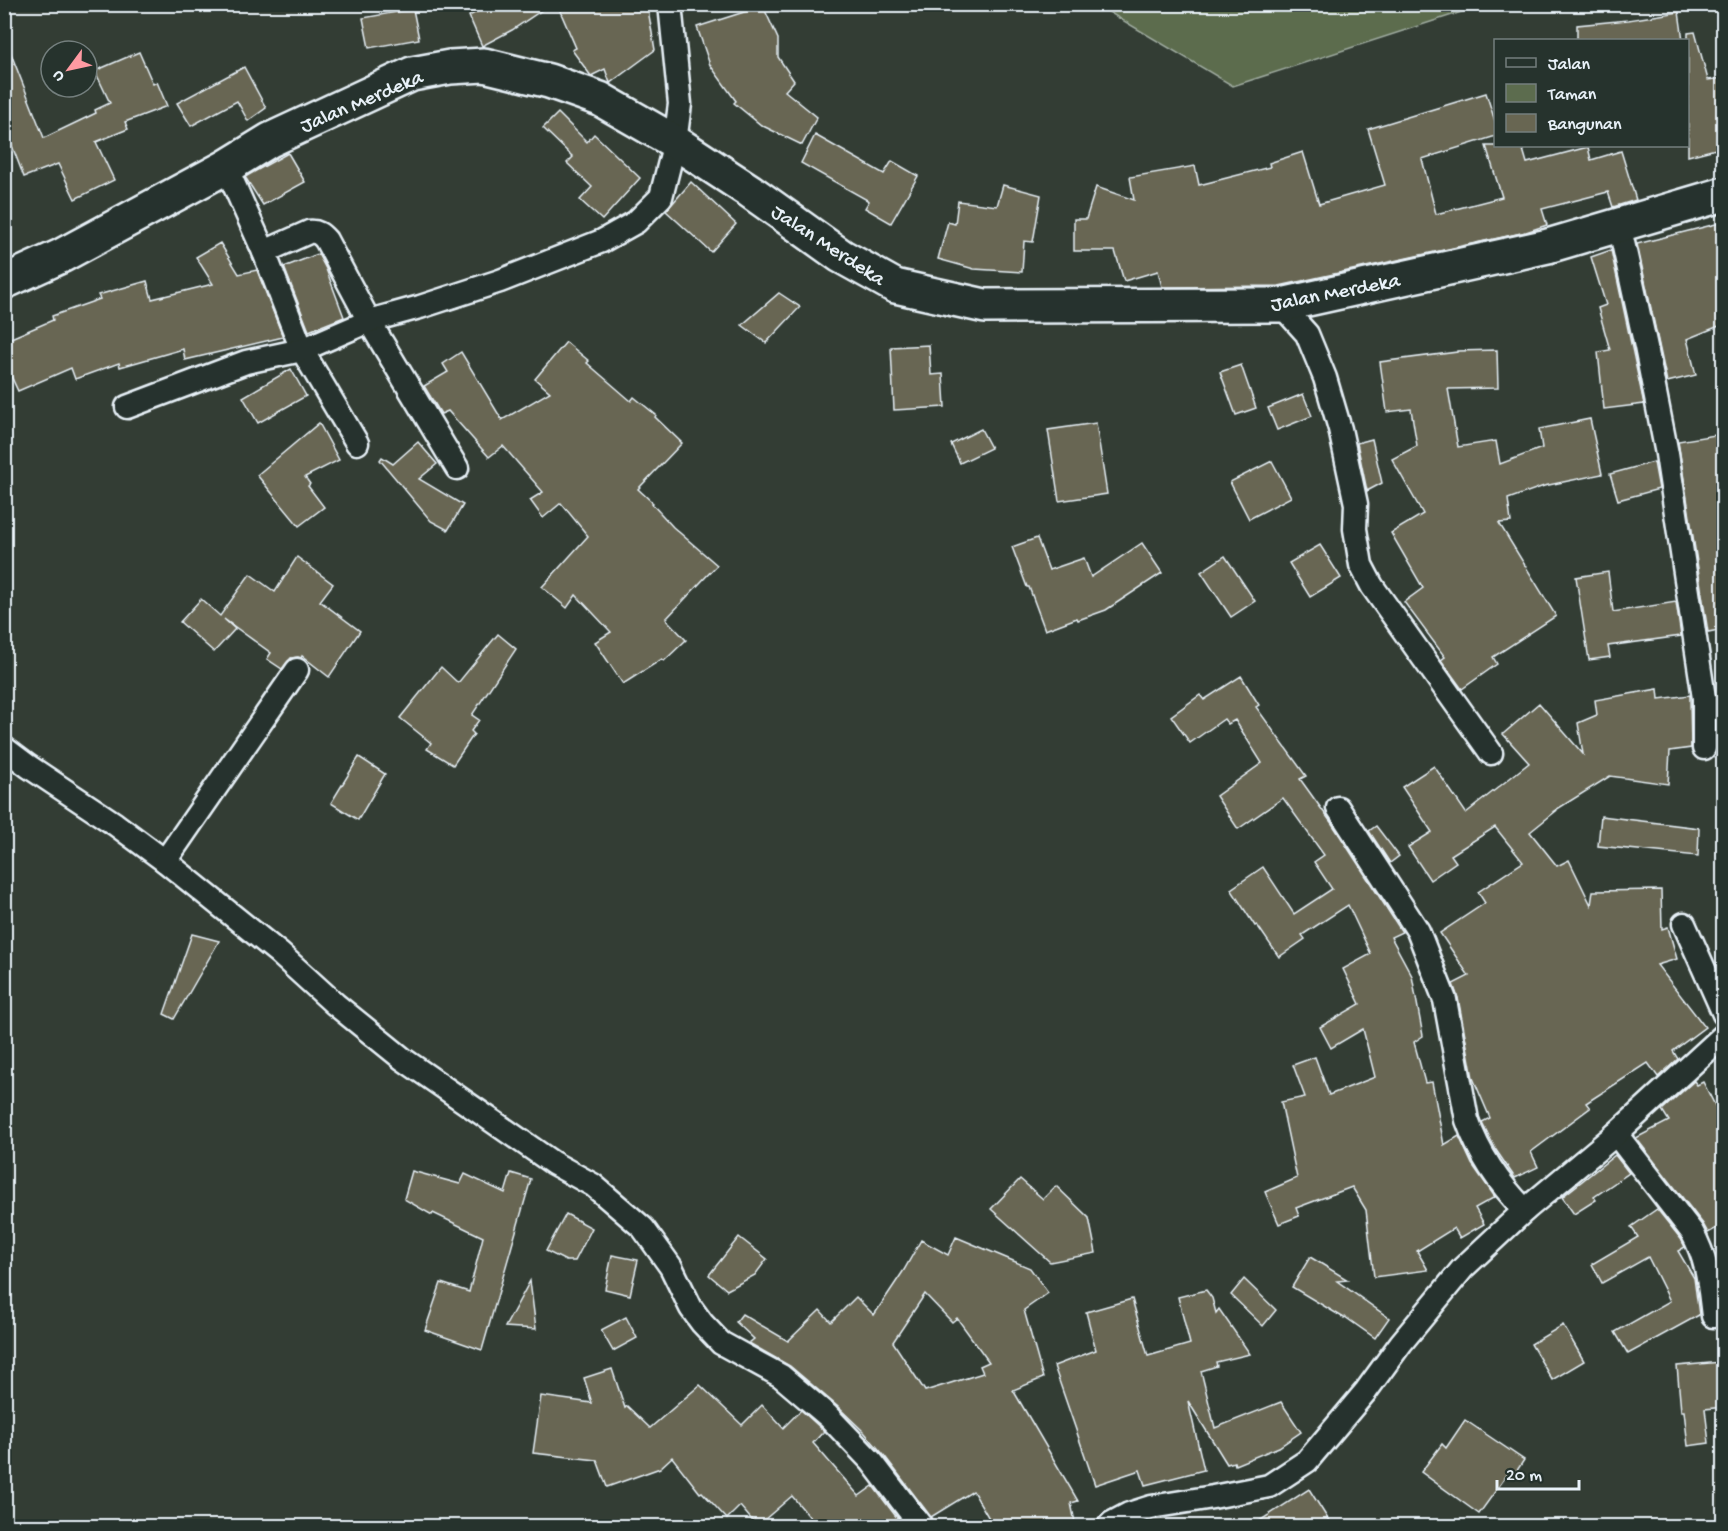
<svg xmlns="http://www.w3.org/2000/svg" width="1728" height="1531" font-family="'Gochi Hand',sans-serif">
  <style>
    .green { fill: #5c6c4e; stroke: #a2aea3; stroke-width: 1.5 }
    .building { fill: #686652; stroke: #e8f1f8; stroke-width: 1.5; fill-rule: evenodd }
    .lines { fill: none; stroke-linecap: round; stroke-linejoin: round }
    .street-casing { stroke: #e8f1f8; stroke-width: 27 }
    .secondary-casing { stroke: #e8f1f8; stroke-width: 38 }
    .street { stroke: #26332d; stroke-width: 22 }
    .secondary { stroke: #26332d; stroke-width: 33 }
    .labels { text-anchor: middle; stroke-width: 4.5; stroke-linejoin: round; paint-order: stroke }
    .street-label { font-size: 21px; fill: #e8f1f8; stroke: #26332d }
  </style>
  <rect width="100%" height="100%" fill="#333d34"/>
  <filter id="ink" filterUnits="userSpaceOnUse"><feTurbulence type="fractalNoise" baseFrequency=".0167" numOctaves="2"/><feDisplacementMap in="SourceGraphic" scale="12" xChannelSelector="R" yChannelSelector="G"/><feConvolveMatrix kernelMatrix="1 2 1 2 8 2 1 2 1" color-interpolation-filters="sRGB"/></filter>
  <g filter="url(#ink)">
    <path class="green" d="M1097,5h386l-250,81z"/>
    <g class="building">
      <path d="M492,4h59l-39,26 -30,16 -13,-30z"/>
      <path d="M557,4h90l8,46 -45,33 -5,-14 -14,7 -19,-26 4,-2z"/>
      <path d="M763,6l15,33v18l16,24 -9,10 32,26 -15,28 -41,-20 -27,-22 2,-2 -26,-36 -13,-38z"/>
      <path d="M413,9l6,30 -50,9 -6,-30z"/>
      <path d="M1679,12l4,28h-106v-15l51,-5z"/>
      <path d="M1695,32l13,48 16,-2v69l-36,9v-123z"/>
      <path d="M6,41l38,97 52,-25 -1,-3 15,-7 -15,-32 44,-19 14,32 4,-2 10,24 -42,16 3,7 -32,13 18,38 -39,19 -17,-35 -34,13 -20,-52v-83z"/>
      <path d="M244,67l22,41 -18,13 -11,-20 -46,25 -14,-23z"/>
      <path d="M1486,93l10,31v12l-74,23 14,55 66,-17 -16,-51h36l5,17 61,-16 3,13 30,-9 15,49 -23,7 -5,-15 -66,17 5,16 -21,7 -247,54 -117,1 -4,-16 -34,10 -9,-30h-41v-32h12l10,-32 38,13 -4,-23 65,-11 4,19 71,-18 -1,-4 34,-11 16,52 66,-19 -17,-56z"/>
      <path d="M558,113l29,29 7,-8 46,44 -38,42 -22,-20 12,-13 -25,-24 6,-6 -30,-29z"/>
      <path d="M815,135l69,39 8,-13 26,15 -27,47 -26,-15 4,-7 -68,-38z"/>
      <path d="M288,153l17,29 -42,23 -18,-28z"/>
      <path d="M691,182l45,42 -25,28 -45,-41z"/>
      <path d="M1003,185l38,10 -8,47 -9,-1 -2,31 -48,-3 -36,-10 10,-37 7,2 3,-23 39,5z"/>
      <path d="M1724,222v102l-37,15 9,36 -29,7 -30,-138z"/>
      <path d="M220,243l19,31 18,-4 26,67 -98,23 -2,-11 -63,18 -1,-4 -44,16 -4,-11 -53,23 -14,-30v-20l49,-21 -1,-4 48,-17 -2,-4 49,-14 5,18 61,-15 -17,-27z"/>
      <path d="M1611,250l33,154 -40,5 -6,-57 12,-2 -12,-42 8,-3 -15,-48z"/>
      <path d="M318,254l8,15 18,48 -35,14 -25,-64z"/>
      <path d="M779,293l21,14 -34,36 -24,-18z"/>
      <path d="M566,342l23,19 -2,2 44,38 3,-4 22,18 -1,2 27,26 -44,46 15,14 -1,1 21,23 44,38 -51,54 20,21 -22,21 -2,-2 -39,25 -28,-42 16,-10 -35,-37 -9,13 -25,-21 46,-51 -27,-33 -18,15 -13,-18 13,-8 -40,-46 -14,11 -41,-46 -7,3 -17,-28 24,-14 -5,-8 18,-12 41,68 48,-28 -15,-13z"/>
      <path d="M929,345l2,30 12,-1 2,33 -51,3 -3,-63z"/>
      <path d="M1497,350l1,38 -50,1 10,58 38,-6 4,23 42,-16 -3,-19 51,-10 12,55 -58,12 -36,13 3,23 -12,1 57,93 -63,41 4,7 -35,25 -21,-29 4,-3 -41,-55 19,-14 -32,-55 32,-19 -31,-55 25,-13 -6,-37 -24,3 -7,-50 77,-10v-1z"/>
      <path d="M1241,365l15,43 -20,7 -16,-43z"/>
      <path d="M291,369l15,27 -48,27 -15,-26z"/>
      <path d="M1303,394l9,22 -35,14 -9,-22z"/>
      <path d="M319,423l20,37 -34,17 5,7 -2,2 16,21 -25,19 -42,-51z"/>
      <path d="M1096,423l11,71 -48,7 -11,-71z"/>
      <path d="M981,429l10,19 -31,15 -9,-19z"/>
      <path d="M1715,435l9,57v137l-16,3 -30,-191z"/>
      <path d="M1372,439l10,44 -15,8 -10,-48z"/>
      <path d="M418,442l19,22 -18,15 44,26 -15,25 -17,-9 -51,-61 2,-3 11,7z"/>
      <path d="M1272,461l19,36 -42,22 -19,-37z"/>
      <path d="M1654,462l5,27 -41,11 -8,-26z"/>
      <path d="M1037,538l12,32 35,-12 7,19 51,-34 20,30 -56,37 -28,10 -1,-2 -32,12 -16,-43h-2l-15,-40z"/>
      <path d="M1320,545l21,33 -31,19 -21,-34z"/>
      <path d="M1225,556l30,45 -24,16 -30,-45z"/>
      <path d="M297,557l36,27 -13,17 40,30 -31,46 -27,-21 -1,2 -3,-1 -7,1 -9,11 -15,-10 4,-6 -47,-34 11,10 -21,23 -34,-30 21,-23 19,17 30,-42 25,18z"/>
      <path d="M1608,572l5,40 63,-10 5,34 -73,10 2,11 -21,3 -13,-83z"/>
      <path d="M498,634l18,15 -44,66 7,5 -8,11 3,3 -21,31 -26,-16 4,-6 -31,-25 41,-51 17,16z"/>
      <path d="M1241,676l18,29 -3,2 50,69 -6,3 33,46 69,107 -11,5 21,39 11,60 -9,6 11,41 7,-1 12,63 15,-9 13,28 23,33 -20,11 9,16 -24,14 -6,-10 -37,23 11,19 -54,7 -8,-67 -14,-23 -56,21 3,8 -20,8 -14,-32 32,-14 -16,-76 24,-5 -12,-32 22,-8 14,38 46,-18 -12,-48 -32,19 -11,-21 40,-23 -17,-35 28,-15 -23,-49 -46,30 3,4 -26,18 -22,-32 -2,1 -24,-37 32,-22 31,47 38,-25 -18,-27 10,-7 -41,-57 -45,31 -22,-33 46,-33 -27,-43 -7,4 -4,-5 -34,24 -19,-27 29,-21 4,5z"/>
      <path d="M1658,689l1,10 31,-4v4l1,49 -21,3 -2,33 -58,-8 -56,35h2l-26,21 27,34 12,-6 22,45 2,-14 68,-1 1,39 6,-2 9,32 -20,6 48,62 -32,24 5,8 -20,18 -10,-14 -62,40 4,5 -59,44 7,15 -23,11 -19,-28 -14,-28 8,-4 -17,-40 -15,-80 -5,-14 16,-8 -29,-43 45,-30 -7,-11 45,-30 -28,-35 -44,28 5,7 -26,18 -22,-33 24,-15 -30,-45 32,-21 32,47 63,-50 -26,-29 36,-31 44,51 -5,-31 19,-8 -2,-15z"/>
      <path d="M359,757l26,17 -27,46 -27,-17z"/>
      <path d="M1601,816l98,12 -1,28 -100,-10z"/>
      <path d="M1376,826l23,30 -9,7 -21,-32z"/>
      <path d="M192,934l27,7 -45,78 -10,-5z"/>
      <path d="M1694,1081l3,4 6,-3 21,41v101l-16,9 -5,-9 -67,-86 33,-17 -7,-11z"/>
      <path d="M1615,1155l14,18 -35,24 2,3 -22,14 -12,-17z"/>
      <path d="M412,1171l48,13 5,-10 40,19 6,-20 20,6 -49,171 -57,-20 16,-47 28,9 14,-55 -50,-24 -1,2 -28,-16z"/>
      <path d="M1020,1179l23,20 13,-13 33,32 7,35 -46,9 -59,-53z"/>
      <path d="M1657,1209l24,30 4,8 -7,4 16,27 5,37 -71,39 -13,-22 55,-31 -22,-44 -46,26 -10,-19 46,-27 -7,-10z"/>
      <path d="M566,1214l26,14 -17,33h-9l-20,-10z"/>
      <path d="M739,1237l28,22 -12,16 -28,15 -18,-15z"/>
      <path d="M956,1237l74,31 18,25 -24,17 19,68 -30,12 65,111 -7,2 5,24h-82l-21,-36 -42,26 -48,-63 -19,-22 -27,-26 -47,-40 -41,-23 5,-4 -18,-17 6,-8 46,27 32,-31 11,12 25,-25 18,18 30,-45 17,-30 27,15zM925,1294l27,28 5,-4 32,44 -9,4 3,7 -58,18 -32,-49z"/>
      <path d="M612,1255l26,5 -8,35 -25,-6z"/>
      <path d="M1310,1257l38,23 -11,1 52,37 -14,20 -30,-21 -1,1 -52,-31z"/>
      <path d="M1244,1279l32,31 -13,16 -32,-31z"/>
      <path d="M530,1281l6,48 -31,-2z"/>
      <path d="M1206,1290l6,8 4,15 3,-4 31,45 -34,8 1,4 -16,5 14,57 66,-26 20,30 -22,15 -44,18 -1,-3 -7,2 -39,-63 16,69 -59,15 -5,-15 -45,15 -41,-119 42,-16 -10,-38 46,-13 16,57 42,-12 -12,-47z"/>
      <path d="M626,1317l11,21 -24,13 -12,-21z"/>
      <path d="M1563,1325l21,36 -32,19 -21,-36z"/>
      <path d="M1721,1362l3,45 -19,2 4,34 -21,3 -4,-35h-3l-4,-45z"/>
      <path d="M612,1369l13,39 2,-2 23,22 50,-43 42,40 20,-20 21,23 18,-18 23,21 -11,12 46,53 14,-10 31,41h-86l-26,-31 -35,30 -17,-20 -13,13 -25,-27 -2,1 -28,-36 -12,11 -53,19 -10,-27 -64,-7 8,-57 51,7 -8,-25z"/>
      <path d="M1465,1420l59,40 -12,18 -5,-3 -28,39 -58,-42 21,-28 4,4z"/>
      <path d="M1309,1489l24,38h-83z"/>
    </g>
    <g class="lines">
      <defs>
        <g id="street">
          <path d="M226,167l38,85 38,98 55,93"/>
          <path d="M1619,224l27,123 21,107 37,244v50"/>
          <path d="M264,252l45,-20c8,-1 12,2 17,8l43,81 88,147"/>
          <path d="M1281,305l26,29 18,44 15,51 16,75 -1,25 6,36 11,21 119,167"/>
          <path d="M127,407l119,-45 56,-12 67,-29 51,-14 80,-26 102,-40 34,-19 25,-25 14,-55 5,-38 -10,-100"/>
          <path d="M4,748l24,18 87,58 50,37 114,92 56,51 68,55 150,104 40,22 50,43 28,39 20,41 11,15 19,20 60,33 47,40 44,46 49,64"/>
          <path d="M1338,808l80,123 27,69 22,120c12,34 33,65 58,90"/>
          <path d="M165,861l132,-191"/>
          <path d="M1684,924l40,90"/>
          <path d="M1616,1134l76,98c16,29 17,52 21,84"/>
          <path d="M1109,1526l3,-3 17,-9 22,-7 62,-10 56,-11 38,-25 59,-70 35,-48 62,-75 62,-58 91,-76 108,-99"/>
        </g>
        <path id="secondary" d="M4,282l57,-26 165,-89 44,-27 142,-66 38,-7 34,-2 65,16 51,18 75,43 75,49 91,65 54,30 90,20 296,-1 267,-59 176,-52"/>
      </defs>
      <use href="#street" class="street-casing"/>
      <use href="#secondary" class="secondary-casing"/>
      <use href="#street" class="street"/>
      <use href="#secondary" class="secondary"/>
    </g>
  </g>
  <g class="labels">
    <g class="street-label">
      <text transform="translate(361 100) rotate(-23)" y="7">Jalan Merdeka</text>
      <text transform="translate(829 244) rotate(33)" y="7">Jalan Merdeka</text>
      <text transform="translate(1335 291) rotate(-11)" y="7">Jalan Merdeka</text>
    </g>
  </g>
  <rect width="1728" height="1531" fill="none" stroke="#26332d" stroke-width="24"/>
  <rect x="12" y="12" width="1704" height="1507" fill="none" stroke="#e8f1f8" stroke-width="2" filter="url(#ink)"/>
  <rect x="1494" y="39" width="195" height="108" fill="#26332d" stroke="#747f7e" stroke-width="1.5"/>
  <rect x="1506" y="58" width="30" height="9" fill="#26332d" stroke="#747f7e" stroke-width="1.5"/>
  <text x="1548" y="69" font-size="18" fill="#e8f1f8">Jalan</text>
  <rect x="1506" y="84" width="30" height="18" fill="#5c6c4e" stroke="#747f7e" stroke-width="1.5"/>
  <text x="1548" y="99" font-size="18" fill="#e8f1f8">Taman</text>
  <rect x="1506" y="114" width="30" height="18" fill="#686652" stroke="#747f7e" stroke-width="1.5"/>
  <text x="1548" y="129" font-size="18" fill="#e8f1f8">Bangunan</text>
  <g transform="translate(69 69) rotate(237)"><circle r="28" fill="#26332d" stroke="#747f7e" stroke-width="1.5"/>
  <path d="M0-4.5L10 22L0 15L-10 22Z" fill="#ff9aa2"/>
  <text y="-9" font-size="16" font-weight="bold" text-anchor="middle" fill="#e8f1f8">U</text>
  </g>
  <path d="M1497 1480v9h82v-9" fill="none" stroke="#e8f1f8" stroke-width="3"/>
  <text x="1506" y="1480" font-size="18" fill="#e8f1f8" stroke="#26332d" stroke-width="4.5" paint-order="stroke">20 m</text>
</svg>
